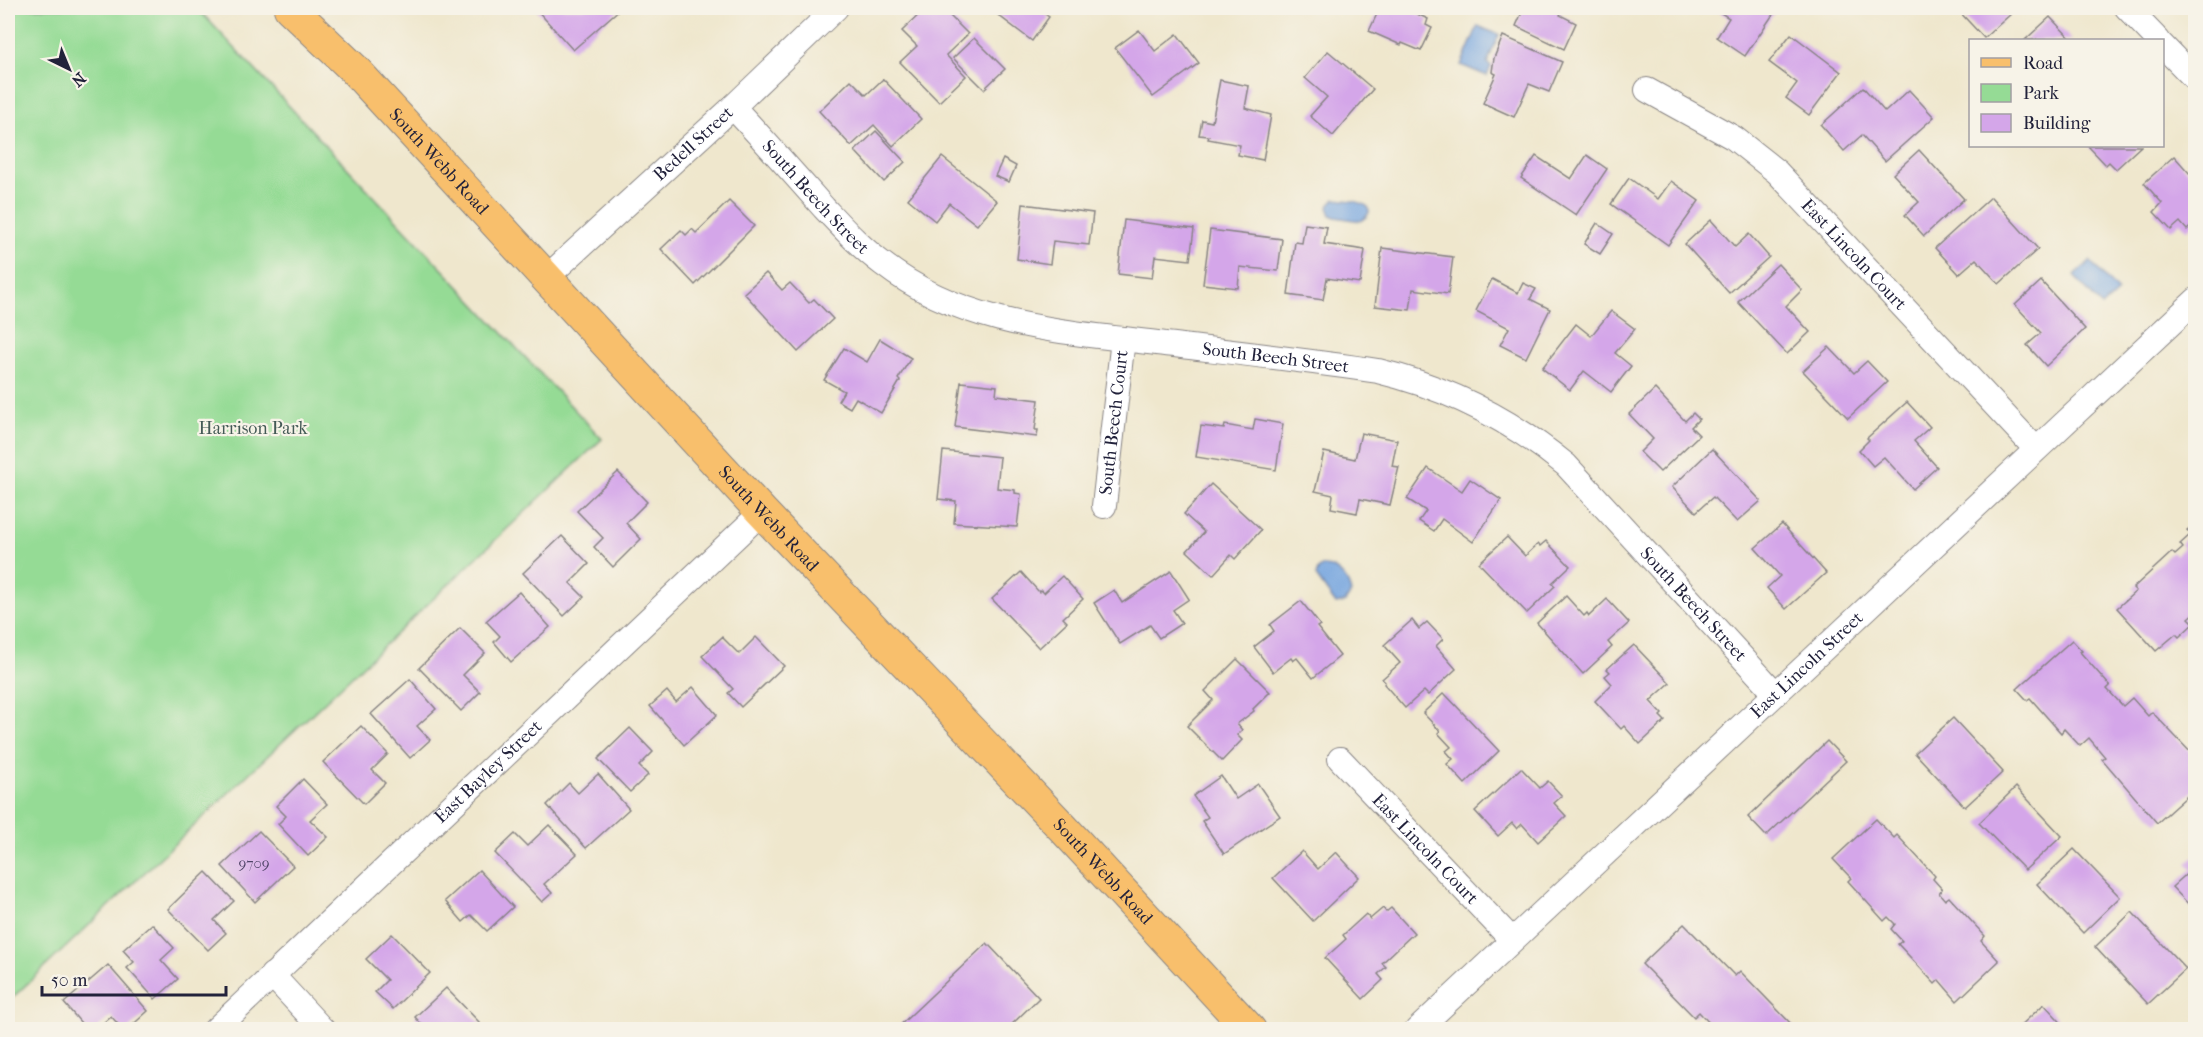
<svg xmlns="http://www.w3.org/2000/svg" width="2203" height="1037" font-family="'IM FELL French Canon',serif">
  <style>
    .green { fill: #95db95; stroke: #5c7e68; stroke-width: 1.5 }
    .water { fill: #76a5df; stroke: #4c648d; stroke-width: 1.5 }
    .building { fill: #d4a6e9 }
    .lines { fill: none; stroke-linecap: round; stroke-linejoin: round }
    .minor-casing { stroke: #888484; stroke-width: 26 }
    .major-casing { stroke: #888484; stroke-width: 34 }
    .minor { stroke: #fff; stroke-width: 24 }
    .major { stroke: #f8bf6c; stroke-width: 32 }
    .labels { text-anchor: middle; stroke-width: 4.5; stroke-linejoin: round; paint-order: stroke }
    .number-label { font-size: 15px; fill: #4e4366 }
    .street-label { font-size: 18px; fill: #22223b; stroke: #f7f3e8 }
    .park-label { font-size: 18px; fill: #445a56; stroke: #f7f3e8 }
  </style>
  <rect width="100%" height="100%" fill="#f7f3e8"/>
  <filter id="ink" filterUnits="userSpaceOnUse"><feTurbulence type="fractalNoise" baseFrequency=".0167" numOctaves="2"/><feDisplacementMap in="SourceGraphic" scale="12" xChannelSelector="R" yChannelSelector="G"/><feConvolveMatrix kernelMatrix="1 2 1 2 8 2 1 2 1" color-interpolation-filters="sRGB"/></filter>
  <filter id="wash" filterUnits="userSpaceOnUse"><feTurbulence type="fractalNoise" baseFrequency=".008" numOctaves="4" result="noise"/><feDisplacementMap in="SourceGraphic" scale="24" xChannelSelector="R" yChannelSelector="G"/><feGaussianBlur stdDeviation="1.35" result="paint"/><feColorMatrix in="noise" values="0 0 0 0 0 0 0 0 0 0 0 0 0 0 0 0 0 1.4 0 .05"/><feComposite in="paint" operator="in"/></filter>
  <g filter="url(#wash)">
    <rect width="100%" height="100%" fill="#efe7cd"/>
    <path class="green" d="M8,8h189l405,431 -594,563z"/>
    <g class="water">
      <path d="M1478,26l21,9 -12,28 4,3 -4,10 -26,-11z"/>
      <path d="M1335,199c10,1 52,3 26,22l-26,-4 -4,-2 -3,-8z"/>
      <path d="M2090,261l28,31 -16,15 -28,-31z"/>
      <path d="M1323,566c14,0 26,13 28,27l-6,9 -9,2 -20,-28 2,-6z"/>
    </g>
    <g id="blocks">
      <g class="building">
        <path d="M535,8h86l-48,42z"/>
        <path d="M926,8h16l26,26 -22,21 20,21 -27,26 -39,-40 17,-16 -15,-15z"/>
        <path d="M1003,8h33l13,9 -17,24 -34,-26z"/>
        <path d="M1374,8h43l-2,5 13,6 -2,6 6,3 -11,23 -19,-8 -1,2 -32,-14 8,-17 -5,-2z"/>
        <path d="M1524,8h39l-3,7 16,8 -12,26 -48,-23z"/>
        <path d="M1713,8h59l4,2 -31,46 -28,-19 12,-19z"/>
        <path d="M1956,8h51l5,5 -28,25z"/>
        <path d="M2050,17l22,23h-47z"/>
        <path d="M1139,30l16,21 22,-17 22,29 -46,34 -38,-49z"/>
        <path d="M1791,34l50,38 -32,43 -23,-17 11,-15 -28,-21z"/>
        <path d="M1503,36l59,26 -13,30 -20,-8 -15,33 -31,-14 13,-29 -4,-2 2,-14z"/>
        <path d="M974,38l31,31 -21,20 -31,-31z"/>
        <path d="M1328,51l45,38 -40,47 -23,-20 17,-19 -22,-19z"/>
        <path d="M883,79l38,40 -28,27 -19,-21 -23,21 -32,-35 32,-31 15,15z"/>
        <path d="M1220,80l29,6 -4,22 26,7 -8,45 -25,-5 2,-10 -32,-6 1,-3 -10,-1 3,-15 10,2z"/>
        <path d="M1863,87l22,25 24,-22 25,27 -49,44 -23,-26 -18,16 -23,-26z"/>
        <path d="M876,131l29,31 -21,20 -29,-31z"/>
        <path d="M2088,146h53l-25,23 -7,-7 -3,3z"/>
        <path d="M1919,150l45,49 -40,37 -19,-21 14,-13 -26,-28z"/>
        <path d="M1587,155l20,14 -31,46 -55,-37 15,-22 35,23z"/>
        <path d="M2174,156l16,18 4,-4 2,2v50l-9,8 -7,-8 -9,8 -17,-18 8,-9 -18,-20z"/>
        <path d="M942,157l55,44 -20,24 -28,-22 -14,18 -27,-22z"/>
        <path d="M1003,159l13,7 -7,16 -14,-6z"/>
        <path d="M1629,178l29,21 13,-18 28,20 -31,44 -57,-41z"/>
        <path d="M1991,197l47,52 -39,35 -23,-25 -17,15 -24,-26z"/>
        <path d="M729,201l25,25 -59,59 -34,-36 20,-19 5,5 6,-6 4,4z"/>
        <path d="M1023,204l70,9 -4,32 -36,-4 -3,23 -33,-5z"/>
        <path d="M1124,220l70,9 -4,31 -35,-4 -3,22 -34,-4z"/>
        <path d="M1711,220l24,27 14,-13 20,23 -40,36 -44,-49z"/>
        <path d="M1597,223l16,11 -13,20 -16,-10z"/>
        <path d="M1305,224l22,3 -3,17 41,6 -5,33 -33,-5 -4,22 -35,-5 7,-53 7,1z"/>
        <path d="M1210,230l72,9 -4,32 -38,-4 -2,21 -35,-4z"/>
        <path d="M1382,248l71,9 -5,37 -35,-5 -3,21 -35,-4z"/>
        <path d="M1778,264l24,26 -16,16 24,26 -23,22 -49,-52z"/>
        <path d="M766,273l16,17 8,-7 19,20 5,-4 19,20 -35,33 -54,-59z"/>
        <path d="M1492,279l26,14 5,-10 13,6 -6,10 20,10 -24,49 -26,-13 9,-17 -33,-17z"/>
        <path d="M2041,281l44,48 -39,37 -19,-21 14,-12 -26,-28z"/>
        <path d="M1611,311l24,18 -20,24 16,13 -20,26 -27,-21 -14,19 -28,-22 34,-44 15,12z"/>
        <path d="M880,339l31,19 -13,21 2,2 -19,32 -25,-15 -6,10 -12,-7 6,-10 -20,-11 20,-32 23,14z"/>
        <path d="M1829,347l25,26 13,-12 20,21 -39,36 -45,-47z"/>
        <path d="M961,382l36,4 -1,9 43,5 -4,30h3l-1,7 -82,-10z"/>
        <path d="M1655,389l30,32 8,-8 6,6 -8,8 8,8 -39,37 -20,-20 13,-13 -24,-25z"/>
        <path d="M1907,402l23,25 -16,14 23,26 -24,22 -29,-32 -11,9 -14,-16 10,-10 -2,-2z"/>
        <path d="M1255,419l28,5 -7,46 -80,-13 5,-31 23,3 1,-4 28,5z"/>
        <path d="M1361,433l36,7 -5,26 7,1 -9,38 -30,-6 -3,14 -26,-5 2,-13 -18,-4 9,-39 31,7z"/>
        <path d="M1712,449l49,52 -24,21 -24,-25 -17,15 -24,-25z"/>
        <path d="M943,451l57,6 -3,31 18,2v3l6,1 -4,33 -63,-4 2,-22 -18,-2z"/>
        <path d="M1428,468l34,23 8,-12 31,21 -28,42 -31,-23 -8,12 -15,-10 7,-10 -19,-12z"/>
        <path d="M618,472l29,30 -21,21 15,16 -28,28 -19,-20 9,-9 -26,-27z"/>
        <path d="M1211,484l50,46 -26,29 -4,-4 -18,20 -26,-24 17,-19 -20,-18z"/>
        <path d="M2196,523v89l-7,6 5,5 -15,14 -3,-3 -20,17 -39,-43 19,-17 -3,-3 39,-36 3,3 8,-7 -3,-4 11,-10 -4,-4z"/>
        <path d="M1782,524l44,49 -40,36 -19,-21 13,-12 -25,-28z"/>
        <path d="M562,536l27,28 -19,19 14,14 -20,19 -41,-43z"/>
        <path d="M1507,537l18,19 13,-12 2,2 6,-5 24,25 -18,17 3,3 -28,27 -48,-50z"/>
        <path d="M1171,571l18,28 -16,11 9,13 -23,15 -9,-13 -30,19 -26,-41 20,-13 8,13z"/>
        <path d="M1021,572l18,20 2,-2 3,3 18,-17 21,23 -20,19 4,4 -28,26 -47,-49z"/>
        <path d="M519,592l31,35 -39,35 -17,-20 6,-6 -14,-15z"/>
        <path d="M1566,596l18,20 3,-3 2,3 18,-17 22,24 -21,19 4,5 -29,27 -46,-51z"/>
        <path d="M1301,601l19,24 -3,2 23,29 -27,22 -16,-20 -4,3 -2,-3 -18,14 -19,-25 20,-16 -4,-6z"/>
        <path d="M1412,620l7,9 8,-7 16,17 -7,7 20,23 -28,26 -4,-4 -19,17 -21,-24 1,-2 -3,-3 18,-16 -16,-18z"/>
        <path d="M460,628l25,25 -22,22 17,17 -19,19 -42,-43z"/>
        <path d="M722,637l17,17 17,-17 28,29 -43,41 -13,-14 5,-4 -31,-33z"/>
        <path d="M2072,640l10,11 -2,1 30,34 -3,3 16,17 9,-8 16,18 4,-4 44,46v30l-39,35 -55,-64 3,-2 -16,-19 -9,8 -16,-17 -3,4 -31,-35 -3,2 -10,-11z"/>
        <path d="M1634,645l36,38 -20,18 12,13 -2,2 5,5 -25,23 -16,-18 -3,3 -26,-28 17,-17 -7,-8 5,-4 -3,-3z"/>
        <path d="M1237,659l33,33 -17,17 1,2 -17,13 5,6 -5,5 5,5 -20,21 -35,-35 26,-26 -8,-9z"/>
        <path d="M410,679l26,30 -19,17 13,14 -20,18 -39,-44z"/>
        <path d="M693,687l24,28 -33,30 -34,-39 17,-15 9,11z"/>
        <path d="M1444,693l55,58 -34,33 -18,-20 6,-5 -7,-8 5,-4 -13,-14 2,-2 -17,-18z"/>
        <path d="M1953,718l50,54 -38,35 -50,-54z"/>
        <path d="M361,726l27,28 -16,16 13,13 -21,21 -41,-42z"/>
        <path d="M630,728l23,24 -14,14 9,9 -18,17 -32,-33z"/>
        <path d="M1827,741l19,20 -80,75 -18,-19z"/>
        <path d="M1521,768l19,20 8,-7 14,15 -8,7 12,13 -28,26 -16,-18 -5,5 -5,-6 -14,13 -23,-25z"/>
        <path d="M598,774l31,35 -43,39 -39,-43 22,-22 9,10z"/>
        <path d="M1221,776l15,23 22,-15 22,32 -56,38 -22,-33 6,-4 -15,-21z"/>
        <path d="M303,779l24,25 -17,16 18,17 -20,19 -30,-32 8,-8 -10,-10z"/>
        <path d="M2016,787l46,49 -37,34 -46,-47z"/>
        <path d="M1876,819l18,19 3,-3 38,41 -2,3 9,10 -3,4 6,7 4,-3 36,39 -4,5 18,20 -42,40 -18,-21 -4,4 -37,-40 4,-3 -11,-12 4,-5 -7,-7 -4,4 -36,-40 3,-3 -18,-19z"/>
        <path d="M549,825l28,29 -33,30 8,9 -10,9 -47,-49 20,-19 12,12z"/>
        <path d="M259,831l34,35 -38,36 -33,-36z"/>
        <path d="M2074,849l46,48 -37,36 -46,-49z"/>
        <path d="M1302,851l16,18 18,-17 23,25 -46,44 -40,-43z"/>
        <path d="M2196,855v57l-24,-25 20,-18 -5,-6z"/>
        <path d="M479,870l34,37 -26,24 -16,-16 -8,7 -18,-21z"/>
        <path d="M206,872l28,29 -20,19 12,13 -18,17 -40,-41z"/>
        <path d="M1383,908l3,4 5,-4 23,25 -32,30 4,4 -8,7 5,6 -20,19 -38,-41 21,-19 -3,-4 23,-21 4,5z"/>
        <path d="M2132,912l54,57 -38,35 -53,-57z"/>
        <path d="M152,924l22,24 -13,12 17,19 -23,20 -28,-31 7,-6 -11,-12z"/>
        <path d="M1684,924l51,52 5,-5 57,59h-81l-17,-18 -5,5 -52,-53z"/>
        <path d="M392,934l38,39 -37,36 -18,-17 12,-12 -21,-21z"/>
        <path d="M987,943l52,55 -33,32h-111z"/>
        <path d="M108,965l40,46 -21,19h-4l-12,-14 -16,14h-8l-23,-27z"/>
        <path d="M446,988l34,35 -7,7h-46l-12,-13z"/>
        <path d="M2044,1004l24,26h-52z"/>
      </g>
    </g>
  </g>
  <g filter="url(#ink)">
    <use href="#blocks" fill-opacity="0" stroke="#888484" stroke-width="1.5"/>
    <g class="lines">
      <defs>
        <g id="minor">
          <path d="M2127,8l31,32"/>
          <path d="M2162,45l34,35"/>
          <path id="s1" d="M1647,90l87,48 43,34 259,277"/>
          <path id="s2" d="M733,107c31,33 61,67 91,101 19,20 37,40 59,56 80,62 178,67 274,79 74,9 147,17 221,28 71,17 132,48 188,94l209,228"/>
          <path id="s3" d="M547,277l186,-170 103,-99"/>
          <path id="s4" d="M1104,506l19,-167"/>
          <path id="s5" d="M1340,759l172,181"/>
          <path d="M272,975l51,55"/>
          <path id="s6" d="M215,1030l547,-518"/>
          <path id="s7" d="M1417,1030l779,-730"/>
        </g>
        <g id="major">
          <path id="s8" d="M290,8l64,61 408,443 302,317 186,201"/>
        </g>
      </defs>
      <use href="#minor" class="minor-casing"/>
      <use href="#major" class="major-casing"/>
      <use href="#minor" class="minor"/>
      <use href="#major" class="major"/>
    </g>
  </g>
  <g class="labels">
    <g class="number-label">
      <text x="254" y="868">9709</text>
    </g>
    <g class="street-label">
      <text dy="6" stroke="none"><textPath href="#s3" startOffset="198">Bedell Street</textPath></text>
      <text dy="6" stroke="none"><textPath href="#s8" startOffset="214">South Webb Road</textPath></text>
      <text dy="6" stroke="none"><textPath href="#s2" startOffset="122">South Beech Street</textPath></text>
      <text dy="6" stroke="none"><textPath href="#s1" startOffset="267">East Lincoln Court</textPath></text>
      <text dy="6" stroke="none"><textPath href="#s2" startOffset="626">South Beech Street</textPath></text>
      <text dy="6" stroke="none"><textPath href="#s4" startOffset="84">South Beech Court</textPath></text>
      <text dy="6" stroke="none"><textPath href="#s8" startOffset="700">South Webb Road</textPath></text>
      <text dy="6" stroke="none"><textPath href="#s2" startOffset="1130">South Beech Street</textPath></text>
      <text dy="6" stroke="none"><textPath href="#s7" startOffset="534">East Lincoln Street</textPath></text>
      <text dy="6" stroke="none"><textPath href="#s6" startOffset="376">East Bayley Street</textPath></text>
      <text dy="6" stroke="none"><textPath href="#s5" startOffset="124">East Lincoln Court</textPath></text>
      <text dy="6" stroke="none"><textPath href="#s8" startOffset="1186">South Webb Road</textPath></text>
    </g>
    <g class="park-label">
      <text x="253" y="434">Harrison Park</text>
    </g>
  </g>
  <rect width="2203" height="1037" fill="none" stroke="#f7f3e8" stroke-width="30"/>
  <rect x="1969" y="39" width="195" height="108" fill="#f7f3e8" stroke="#a29fa3" stroke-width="1.5"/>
  <rect x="1981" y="58" width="30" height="9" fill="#f8bf6c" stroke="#a29fa3" stroke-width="1.5"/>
  <text x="2023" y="69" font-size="18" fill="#22223b">Road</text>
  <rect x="1981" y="84" width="30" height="18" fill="#95db95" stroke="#a29fa3" stroke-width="1.5"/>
  <text x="2023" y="99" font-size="18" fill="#22223b">Park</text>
  <rect x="1981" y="114" width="30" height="18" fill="#d4a6e9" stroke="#a29fa3" stroke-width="1.5"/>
  <text x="2023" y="129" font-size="18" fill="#22223b">Building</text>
  <g transform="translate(69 69) rotate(137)" stroke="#f7f3e8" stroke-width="4.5" paint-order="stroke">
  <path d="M0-4.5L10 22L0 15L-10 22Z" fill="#22223b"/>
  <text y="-9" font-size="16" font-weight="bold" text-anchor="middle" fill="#22223b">N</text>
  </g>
  <path d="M42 986v9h184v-9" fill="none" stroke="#22223b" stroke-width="3"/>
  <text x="51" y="986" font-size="18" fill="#22223b" stroke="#f7f3e8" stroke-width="4.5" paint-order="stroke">50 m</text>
</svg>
